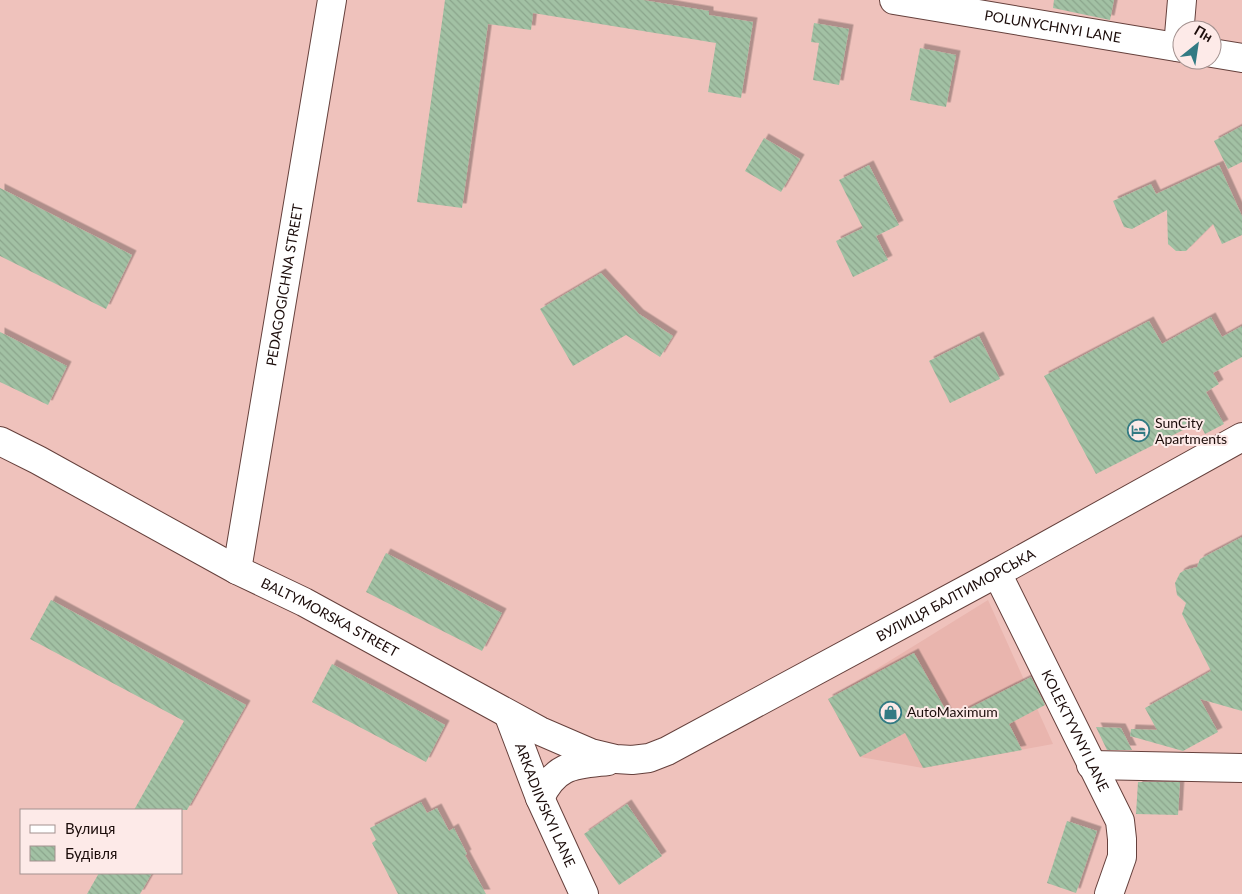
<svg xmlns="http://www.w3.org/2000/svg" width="1242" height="894" font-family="Lato,sans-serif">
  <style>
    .built { fill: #e9b5ae }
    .building { fill: url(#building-back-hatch); filter: url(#shadow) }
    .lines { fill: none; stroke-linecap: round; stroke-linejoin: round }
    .minor-casing { stroke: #65403c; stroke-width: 30 }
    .major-casing { stroke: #65403c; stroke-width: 30 }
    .minor { stroke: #fff; stroke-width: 28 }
    .major { stroke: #fff; stroke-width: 28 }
    .labels { text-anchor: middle; stroke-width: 4; stroke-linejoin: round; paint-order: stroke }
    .street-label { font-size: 14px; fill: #1b0c0a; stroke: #fdeae8 }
    .poi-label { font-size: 14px; fill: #1b0c0a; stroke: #fdeae8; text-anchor: start }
  </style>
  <defs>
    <pattern id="building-back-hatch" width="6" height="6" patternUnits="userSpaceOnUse" patternTransform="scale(1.25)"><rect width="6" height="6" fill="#a2c1a4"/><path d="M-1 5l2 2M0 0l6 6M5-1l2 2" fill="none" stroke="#8ba58c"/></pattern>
    <filter id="shadow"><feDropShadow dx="4.5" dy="-4.5" stdDeviation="0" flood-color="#0004"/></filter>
  </defs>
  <rect width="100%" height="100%" fill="#efc2bc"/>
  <path class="built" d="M988,600l65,144 -130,24 -63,-11 -32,-58z"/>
  <g class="building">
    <path d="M445,0h198l66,11v4l44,7 -12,76 -33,-6 8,-49 -183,-30 -2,17 -43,-6 -26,184 -45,-6z"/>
    <path d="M1054,0h60l-4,20 -57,-12z"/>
    <path d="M814,23l35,6 -10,56 -26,-5 6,-37 -8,-1z"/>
    <path d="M920,48l36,7 -10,52 -36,-7z"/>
    <path d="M1242,126v36l-14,7 -14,-28z"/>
    <path d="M764,138l36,21 -19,33 -36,-21z"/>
    <path d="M869,165l30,60 -23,11 12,24 -35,17 -17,-36 27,-13 -24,-48z"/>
    <path d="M1219,165l23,51v19l-20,9 -9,-20 -27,27h-10l-8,-7 -1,-34 -35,19 -8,-2 -11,-26 38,-17 5,10z"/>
    <path d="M0,188l132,67 -26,54 -106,-53z"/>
    <path d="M601,273l38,41 34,22 -13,21 -34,-22 -53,31 -33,-57z"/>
    <path d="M1211,317l11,20 20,-11v31l-29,16 6,11 -13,8 18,32 -19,10 -6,-12 -103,52 -52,-98 105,-55 13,23z"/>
    <path d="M0,332l67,34 -19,39 -48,-23z"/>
    <path d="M979,336l21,43 -50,24 -21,-42z"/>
    <path d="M1242,537v174l-42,-12 18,33 -35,19 -53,-15 1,-7 26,1 -12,-22 66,-37 -29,-57 4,-11 -9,-8 -2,-12 5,-10 5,-3 12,-3 3,-8z"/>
    <path d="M386,553l116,60 -20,38 -116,-59z"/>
    <path d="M51,600l195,105 -59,105h-53l50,-89 -154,-82z"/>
    <path d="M914,653l36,65 81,-41 14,28 -36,19 13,26 -99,18 -18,-35 -45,24 -32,-58z"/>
    <path d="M332,664l113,61 -19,37 -114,-60z"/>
    <path d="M1096,727l25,1 11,22h-25z"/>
    <path d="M1138,782h42l-2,33 -42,-1z"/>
    <path d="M421,802l6,11 10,-5 12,23 5,-3 13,26 -2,1 21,39h-88l-26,-51 4,-3 -6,-12z"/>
    <path d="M627,804l35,52 -43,29 -35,-51z"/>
    <path d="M1067,821l30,10 -21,62 -29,-10z"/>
    <path d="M99,873h53l-12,21h-53z"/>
  </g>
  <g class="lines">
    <defs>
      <g id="minor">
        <path id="s1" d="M894,0l288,48"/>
        <path d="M1178,47l4,-47"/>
        <path d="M1212,53l30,5"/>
        <path id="s2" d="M237,570l95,-570"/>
        <path id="s3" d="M997,573l123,248 2,18v18l-13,37"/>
        <path id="s4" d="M509,716l31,82 44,96"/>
        <path d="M1091,765l151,3"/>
      </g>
      <g id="major">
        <path id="s5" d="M0,441l38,19 199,110 67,32 236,129 51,22 25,6 16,1 17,-2 18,-7 330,-178 245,-136"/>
        <path d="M540,798c16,-34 34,-33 68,-37"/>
      </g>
    </defs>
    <use href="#minor" class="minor-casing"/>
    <use href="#major" class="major-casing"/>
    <use href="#minor" class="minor"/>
    <use href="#major" class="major"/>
  </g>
  <defs>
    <symbol id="hotel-ring" viewBox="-11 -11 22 22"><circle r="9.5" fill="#fdeae8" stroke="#327a83" stroke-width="1.5"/><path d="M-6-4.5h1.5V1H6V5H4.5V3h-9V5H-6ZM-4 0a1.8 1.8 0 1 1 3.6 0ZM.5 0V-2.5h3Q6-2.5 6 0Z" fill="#327a83"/></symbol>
    <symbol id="shop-ring" viewBox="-11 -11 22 22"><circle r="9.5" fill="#fdeae8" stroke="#327a83" stroke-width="1.5"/><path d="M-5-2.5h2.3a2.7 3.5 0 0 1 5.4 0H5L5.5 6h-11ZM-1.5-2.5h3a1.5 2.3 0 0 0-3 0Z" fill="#327a83"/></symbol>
  </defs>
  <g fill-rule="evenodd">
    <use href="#hotel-ring" x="1126" y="418" width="25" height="25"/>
    <use href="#shop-ring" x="878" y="700" width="25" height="25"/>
  </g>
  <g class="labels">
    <g class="street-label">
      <text dy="5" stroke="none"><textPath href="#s1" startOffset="161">POLUNYCHNYI LANE</textPath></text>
      <text dy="5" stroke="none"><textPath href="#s2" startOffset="289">PEDAGOGICHNA STREET</textPath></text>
      <text dy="5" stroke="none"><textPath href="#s5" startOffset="1075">ВУЛИЦЯ БАЛТИМОРСЬКА</textPath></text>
      <text dy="5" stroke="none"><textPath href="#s5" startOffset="374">BALTYMORSKA STREET</textPath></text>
      <text dy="5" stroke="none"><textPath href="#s3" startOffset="176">KOLEKTYVNYI LANE</textPath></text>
      <text dy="5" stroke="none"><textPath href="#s4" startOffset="96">ARKADIIVSKYI LANE</textPath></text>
    </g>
    <g class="poi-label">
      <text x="1155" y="428">SunCity<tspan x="1155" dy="16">Apartments</tspan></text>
      <text x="907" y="717">AutoMaximum</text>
    </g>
  </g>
  <rect x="20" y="809" width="162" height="65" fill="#fdeae8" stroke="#a3918f"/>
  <rect x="30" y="825" width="25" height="8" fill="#ffffff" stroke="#a3918f"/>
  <text x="65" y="834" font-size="15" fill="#1b0c0a">Вулиця</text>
  <rect x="30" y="846" width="25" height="15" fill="url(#building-back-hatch)" stroke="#a3918f"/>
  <text x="65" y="859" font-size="15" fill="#1b0c0a">Будівля</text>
  <g transform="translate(1197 45) rotate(30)"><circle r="24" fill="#fdeae8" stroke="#a3918f"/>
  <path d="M0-4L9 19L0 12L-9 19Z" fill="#327a83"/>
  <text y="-8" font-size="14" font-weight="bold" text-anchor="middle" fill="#1b0c0a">Пн</text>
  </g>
</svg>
